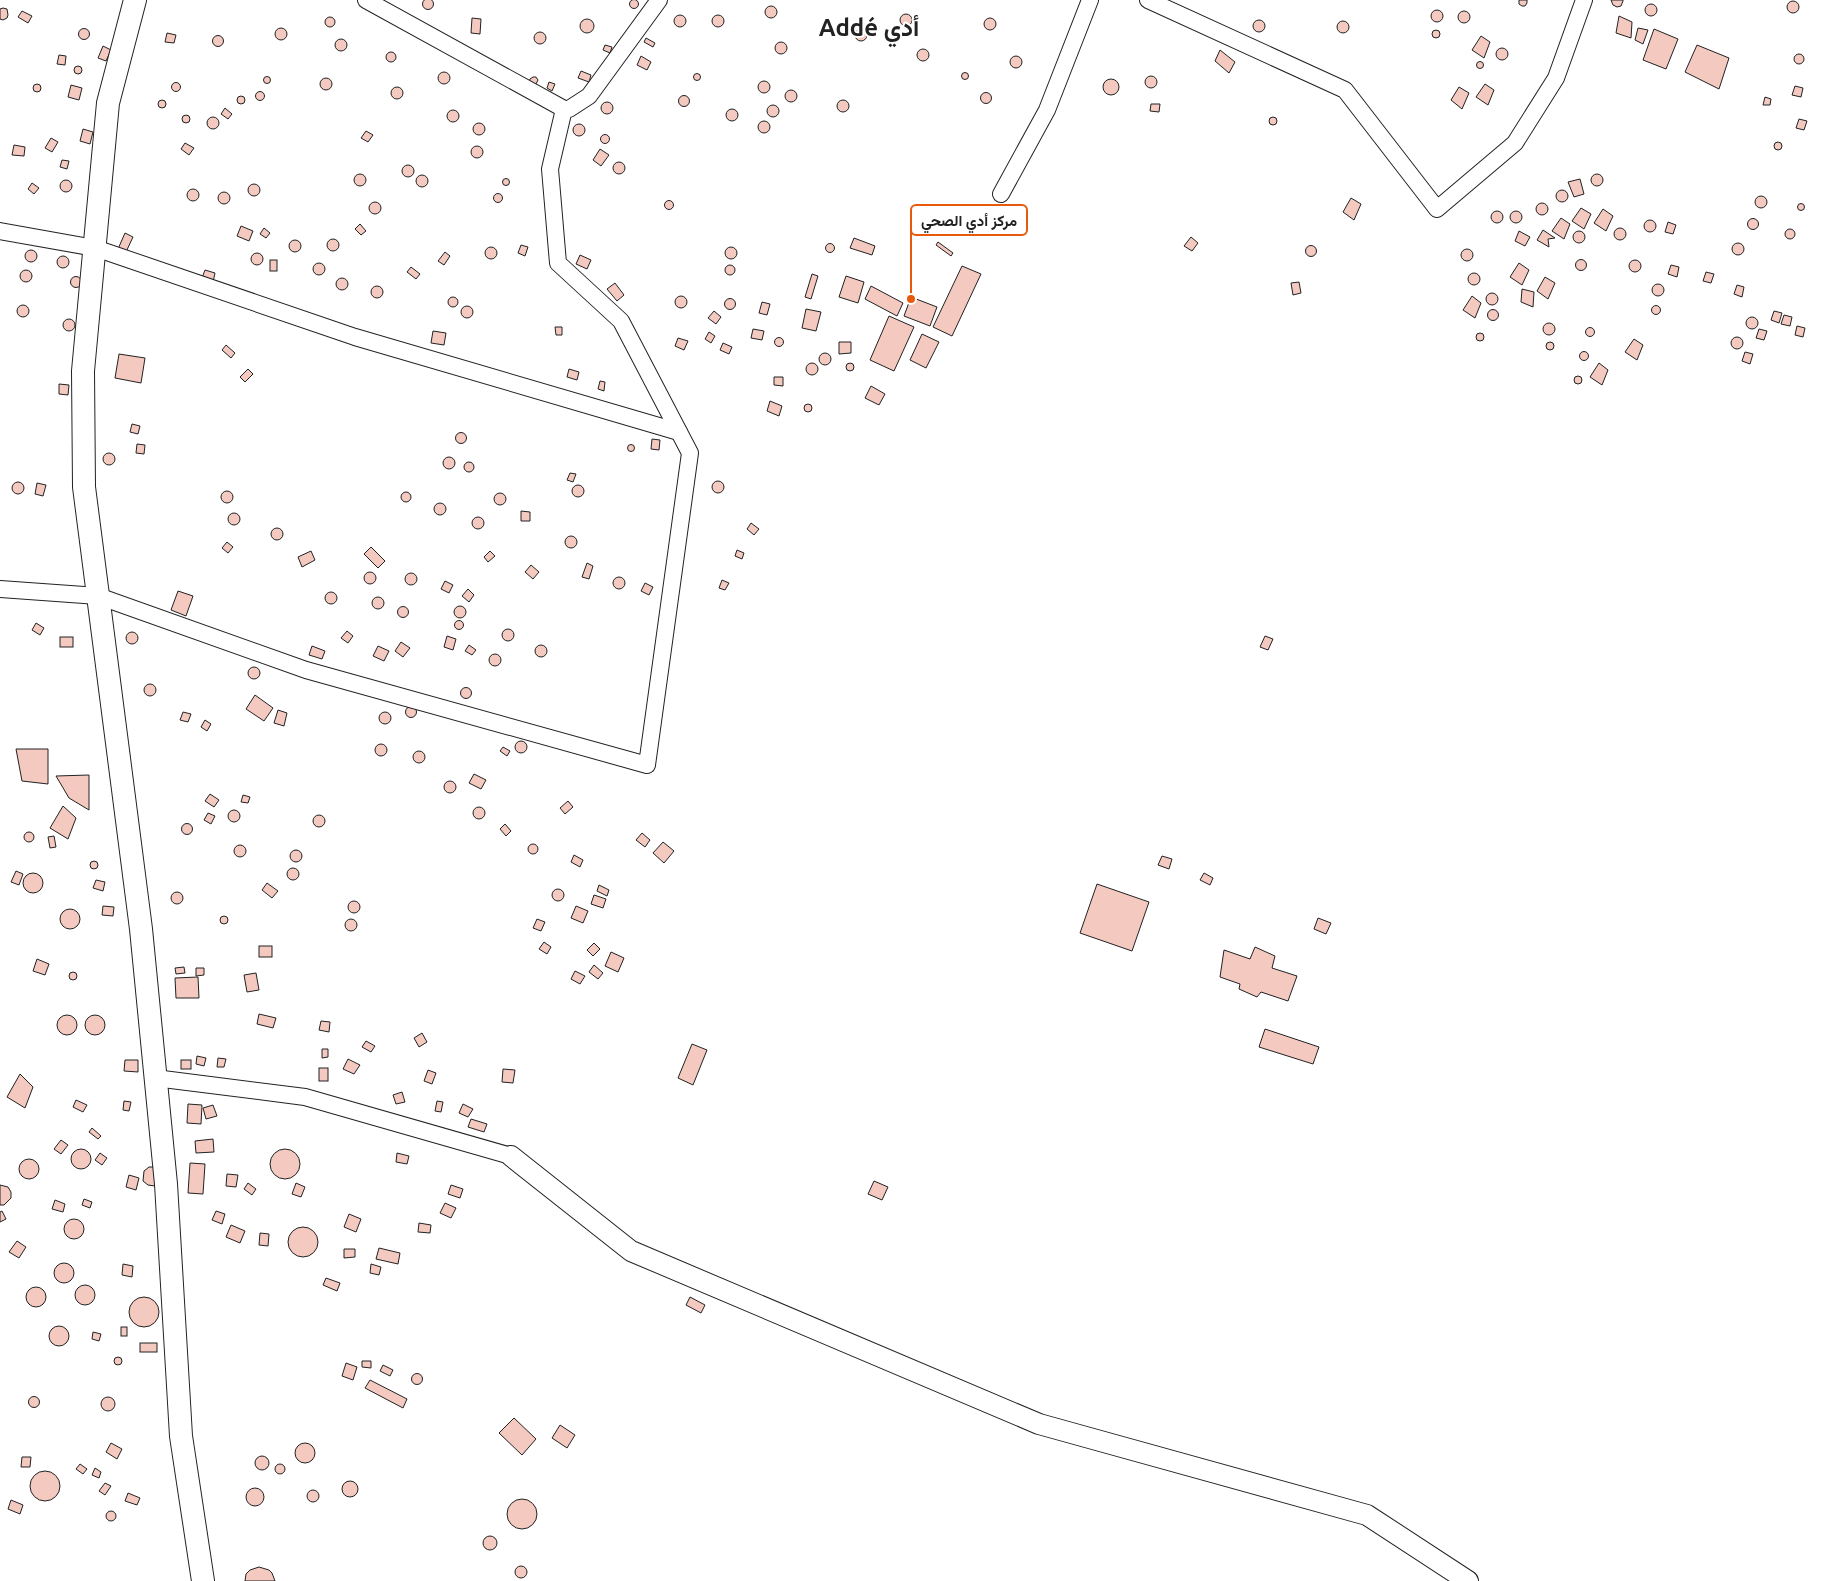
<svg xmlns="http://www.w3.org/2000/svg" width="1822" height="1581" font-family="Ubuntu,Vazirmatn,sans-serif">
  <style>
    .building { fill: #f3c9c0; stroke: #222 }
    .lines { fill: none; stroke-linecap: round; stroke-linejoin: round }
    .minor-casing { stroke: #222; stroke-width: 18 }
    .tertiary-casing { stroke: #222; stroke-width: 22 }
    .secondary-casing { stroke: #222; stroke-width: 24 }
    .minor { stroke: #fff; stroke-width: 16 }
    .tertiary { stroke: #fff; stroke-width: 20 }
    .secondary { stroke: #fff; stroke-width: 22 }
    .labels { text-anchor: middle; stroke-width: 4; stroke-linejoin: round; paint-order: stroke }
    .town-label { font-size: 24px; font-weight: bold; fill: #222; stroke: #fff }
    .leader { fill: none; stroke: #e8590c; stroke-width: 2 }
    .callout-dot { fill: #e8590c; stroke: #fff; stroke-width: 2 }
    .callout { fill: #fff; stroke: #e8590c; stroke-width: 2 }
    .callout-label { font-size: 15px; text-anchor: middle; font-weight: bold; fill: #222 }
  </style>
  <rect width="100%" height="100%" fill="#fff"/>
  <g class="building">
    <circle cx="428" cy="4" r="5.5"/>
    <circle cx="634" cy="4" r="4.5"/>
    <path d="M1519,0h8v3l-2,3h-3l-3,-2z"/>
    <path d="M1611,0h12v1l-2,5 -4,1 -4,-2z"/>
    <circle cx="1793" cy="7" r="6"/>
    <circle cx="1651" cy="10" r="6"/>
    <circle cx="771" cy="12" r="6"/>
    <path d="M3,8l4,1 1,6 -1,3 -4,2 -3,-1v-10z"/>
    <circle cx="1437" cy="16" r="6"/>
    <circle cx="1464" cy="17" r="6"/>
    <path d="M22,11l10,5 -4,7 -10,-6z"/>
    <circle cx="906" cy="20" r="6"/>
    <circle cx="718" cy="21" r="6"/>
    <circle cx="680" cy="21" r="6"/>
    <path d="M1619,16l13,6 -1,16 -15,-5z"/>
    <circle cx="330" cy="22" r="5"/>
    <path d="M472,18l9,1 -1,15 -9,-1z"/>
    <circle cx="990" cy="24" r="6"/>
    <circle cx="587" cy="26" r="7"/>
    <circle cx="1259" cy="26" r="6"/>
    <circle cx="1343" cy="27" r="6"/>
    <path d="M1638,28l10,2 -5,14 -8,-4z"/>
    <circle cx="281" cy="34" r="6"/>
    <circle cx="84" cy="34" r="5.5"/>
    <path d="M1654,29l24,10 -12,30 -23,-9z"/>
    <circle cx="861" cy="35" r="6"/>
    <circle cx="1436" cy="34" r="4"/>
    <circle cx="540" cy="38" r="6"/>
    <path d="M167,33l9,2 -2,8 -9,-1z"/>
    <circle cx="218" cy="41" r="5.5"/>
    <path d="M1481,36l9,6 -6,16 -12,-8z"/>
    <path d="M646,38l9,5 -2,4 -9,-5z"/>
    <circle cx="341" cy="45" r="6"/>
    <circle cx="781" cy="48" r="6"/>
    <path d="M605,45l7,2 -2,6 -7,-3z"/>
    <path d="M1697,45l32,13 -10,31 -34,-17z"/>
    <path d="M103,46l8,4 -5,11 -8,-3z"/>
    <circle cx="1502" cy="54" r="6"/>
    <circle cx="923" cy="55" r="6"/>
    <path d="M1220,50l15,12 -6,11 -14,-12z"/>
    <circle cx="391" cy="57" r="5"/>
    <circle cx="1799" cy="59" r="5"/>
    <path d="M59,55l7,1 -1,9 -8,-1z"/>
    <path d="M641,56l10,6 -4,8 -10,-5z"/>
    <circle cx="1016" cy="62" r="6"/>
    <circle cx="1480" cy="65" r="3.5"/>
    <circle cx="78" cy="70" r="4"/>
    <path d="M581,71l10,4 -2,7 -11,-4z"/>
    <circle cx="444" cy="78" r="6"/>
    <circle cx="965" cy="76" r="3.5"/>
    <circle cx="697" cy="77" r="3.5"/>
    <circle cx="1151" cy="82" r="6"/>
    <circle cx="267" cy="80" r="3.5"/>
    <path d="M533,77h3l2,3 -3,6 -6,-4 1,-3z"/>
    <circle cx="326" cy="84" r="6"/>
    <circle cx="1111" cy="87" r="8"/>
    <circle cx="764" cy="87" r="6"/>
    <path d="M549,82l6,2 -3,7 -5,-3z"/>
    <circle cx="176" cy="87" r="4.5"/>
    <path d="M1485,84l9,6 -6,15 -12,-8z"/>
    <circle cx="37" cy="88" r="4"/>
    <path d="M71,85l11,3 -3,12 -11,-3z"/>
    <path d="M1795,86l8,2 -2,9 -9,-2z"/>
    <path d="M1459,87l10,6 -7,16 -11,-9z"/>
    <circle cx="397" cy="93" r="6"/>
    <circle cx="791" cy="96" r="6"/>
    <circle cx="260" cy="96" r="4.5"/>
    <circle cx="986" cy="98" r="5.5"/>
    <circle cx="684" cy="101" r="5.5"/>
    <circle cx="241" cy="100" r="4"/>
    <path d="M1765,97l6,2 -1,6h-7z"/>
    <circle cx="162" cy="104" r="4"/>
    <circle cx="843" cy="106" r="6"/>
    <circle cx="607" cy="108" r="6"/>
    <path d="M1151,104h9l-1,8 -9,-1z"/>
    <circle cx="773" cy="111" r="6"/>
    <path d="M225,108l7,6 -4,5 -7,-5z"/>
    <circle cx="732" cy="115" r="6"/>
    <circle cx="453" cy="116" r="6"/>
    <circle cx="186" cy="119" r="4"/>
    <circle cx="1273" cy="121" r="4"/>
    <circle cx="213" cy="123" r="6"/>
    <path d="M1799,119l8,2 -3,9 -8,-2z"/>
    <circle cx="764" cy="127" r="6"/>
    <circle cx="479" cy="129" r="6"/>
    <circle cx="579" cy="130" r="6"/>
    <path d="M83,129l10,3 -3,12 -10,-3z"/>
    <path d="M366,131l7,4 -5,7 -7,-4z"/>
    <circle cx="605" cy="139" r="4.5"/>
    <path d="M51,138l7,4 -6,10 -7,-4z"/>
    <circle cx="1778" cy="146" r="4"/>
    <path d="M185,143l9,5 -5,7 -8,-6z"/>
    <path d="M14,145l11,2 -1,9 -12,-1z"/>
    <circle cx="477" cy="152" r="6"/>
    <path d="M600,149l9,6 -8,11 -8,-6z"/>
    <path d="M62,160l7,1 -2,8 -7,-2z"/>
    <circle cx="619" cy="168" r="6"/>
    <circle cx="408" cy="171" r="6"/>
    <circle cx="1597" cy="180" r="6"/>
    <circle cx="360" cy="180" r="6"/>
    <circle cx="422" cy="181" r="6"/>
    <circle cx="506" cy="182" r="3.5"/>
    <path d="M1580,179l4,15 -10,3 -6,-15z"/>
    <circle cx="66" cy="186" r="6"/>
    <path d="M32,183l7,5 -5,6 -6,-5z"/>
    <circle cx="254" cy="190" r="6"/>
    <circle cx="193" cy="195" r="6"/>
    <circle cx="1562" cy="196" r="6"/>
    <circle cx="224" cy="198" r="6"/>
    <circle cx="498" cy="198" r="4.5"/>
    <circle cx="1761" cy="202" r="6"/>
    <path d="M1351,198l10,6 -7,16 -11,-8z"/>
    <circle cx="669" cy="205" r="4.5"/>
    <circle cx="375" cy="208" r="6"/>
    <circle cx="1542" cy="209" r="6"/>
    <circle cx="1801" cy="207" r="3.5"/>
    <path d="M1581,208l10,6 -7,15 -12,-8z"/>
    <path d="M1603,209l10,7 -7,15 -12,-8z"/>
    <circle cx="1497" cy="217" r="6"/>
    <circle cx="1516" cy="217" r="6"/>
    <path d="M1561,218l9,6 -6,15 -12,-8z"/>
    <circle cx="1753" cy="224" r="5.5"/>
    <circle cx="1650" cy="226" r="6"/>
    <path d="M1668,222l8,3 -3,9 -8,-2z"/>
    <path d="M360,224l6,7 -5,4 -6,-6z"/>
    <path d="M241,226l12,5 -4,10 -12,-5z"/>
    <circle cx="1620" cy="234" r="6"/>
    <path d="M264,228l6,5 -4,5 -6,-4z"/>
    <circle cx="1790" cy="234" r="5"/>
    <path d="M1543,230l12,8 -7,1 1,8 -12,-7z"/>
    <circle cx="1579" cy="237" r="6"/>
    <path d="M1519,231l11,6 -5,9 -10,-5z"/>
    <path d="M125,233l8,4 -7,15 -8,-3z"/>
    <path d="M1191,237l7,6 -6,8 -8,-5z"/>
    <path d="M854,238l21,8 -3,9 -22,-7z"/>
    <circle cx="333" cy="245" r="6"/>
    <circle cx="295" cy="246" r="6"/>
    <path d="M938,242l15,11 -2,3 -15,-11z"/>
    <circle cx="1738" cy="249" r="6"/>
    <circle cx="830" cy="248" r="4.5"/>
    <path d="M521,245l7,2 -3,9 -7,-3z"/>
    <circle cx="1311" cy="251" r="5.5"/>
    <circle cx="731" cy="253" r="6"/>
    <circle cx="491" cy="253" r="6"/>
    <circle cx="1467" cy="255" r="6"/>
    <circle cx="31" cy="256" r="6"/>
    <path d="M445,252l5,4 -6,9 -6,-4z"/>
    <circle cx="257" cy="259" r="6"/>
    <path d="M580,255l11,5 -4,9 -11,-5z"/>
    <circle cx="63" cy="262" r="6"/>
    <circle cx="1635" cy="266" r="6"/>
    <circle cx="1581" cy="265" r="5.5"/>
    <rect x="270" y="260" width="7" height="11"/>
    <path d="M1519,263l10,7 -7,15 -12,-8z"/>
    <circle cx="319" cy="269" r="6"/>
    <path d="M1671,265l8,2 -2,10 -9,-3z"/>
    <circle cx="730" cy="270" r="5"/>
    <path d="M962,266l19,8 -29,62 -19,-9z"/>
    <path d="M411,267l9,7 -4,5 -9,-7z"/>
    <path d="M205,270l10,3 -2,9 -11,-4z"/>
    <circle cx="26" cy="276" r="6"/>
    <path d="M1706,272l8,2 -3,9 -8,-2z"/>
    <circle cx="1474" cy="279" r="6"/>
    <path d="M812,274l6,2 -7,23 -6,-2z"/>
    <path d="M846,276l18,6 -6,21 -19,-6z"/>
    <circle cx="76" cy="282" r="5.5"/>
    <path d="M1545,277l10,6 -7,16 -11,-8z"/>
    <circle cx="342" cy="284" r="6"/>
    <path d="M1299,282l2,11 -8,2 -2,-12z"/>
    <path d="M615,283l9,12 -7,6 -10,-12z"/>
    <circle cx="1658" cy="290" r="6"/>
    <path d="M1737,285l7,2 -2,10 -8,-3z"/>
    <path d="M871,286l32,17 -6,13 -32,-17z"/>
    <circle cx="377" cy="292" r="6"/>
    <path d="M1522,289l12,3 -1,15 -12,-5z"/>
    <circle cx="1492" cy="299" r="6"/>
    <path d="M1472,296l9,7 -6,15 -12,-8z"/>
    <circle cx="681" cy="302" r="6"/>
    <path d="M911,297l26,10 -7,19 -26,-10z"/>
    <circle cx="453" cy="302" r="5"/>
    <circle cx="730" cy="304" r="5.5"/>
    <path d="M762,302l8,2 -3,11 -8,-2z"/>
    <circle cx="23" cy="311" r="6"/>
    <circle cx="1656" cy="310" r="4.5"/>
    <circle cx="467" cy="312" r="6"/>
    <path d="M806,309l15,3 -5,19 -14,-3z"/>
    <circle cx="1493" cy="315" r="5.5"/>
    <path d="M714,311l7,6 -5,7 -8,-6z"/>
    <path d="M1774,311l8,2 -3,10 -8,-3z"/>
    <path d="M1784,315l8,2 -2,9 -9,-2z"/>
    <path d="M889,316l25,11 -20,44 -24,-11z"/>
    <circle cx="1752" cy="323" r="6"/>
    <circle cx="69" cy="325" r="6"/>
    <circle cx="1549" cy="329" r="6"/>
    <path d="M1797,326l8,2 -2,9 -8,-2z"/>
    <path d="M555,327h7v8h-6z"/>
    <circle cx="1590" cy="332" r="4.5"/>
    <path d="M753,329l11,2 -2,9 -11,-2z"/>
    <path d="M1759,329l8,2 -3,9 -8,-2z"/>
    <path d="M433,331l13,2 -2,12 -13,-2z"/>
    <path d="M709,332l6,4 -4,7 -6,-4z"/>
    <circle cx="1480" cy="337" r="4"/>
    <path d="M922,334l17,8 -13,26 -16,-8z"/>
    <circle cx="1737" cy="343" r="6"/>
    <circle cx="779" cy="342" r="4.5"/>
    <path d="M678,338l10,3 -4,9 -9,-4z"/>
    <path d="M1634,339l9,6 -6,15 -12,-8z"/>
    <path d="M839,342h12v11l-12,1z"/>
    <circle cx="1550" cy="346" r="4"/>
    <path d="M723,343l9,4 -3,7 -9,-4z"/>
    <path d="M226,345l9,8 -4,5 -9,-8z"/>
    <circle cx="1584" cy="356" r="4.5"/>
    <path d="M1745,352l8,2 -3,10 -8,-3z"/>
    <circle cx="825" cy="359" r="6"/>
    <path d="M119,354l26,4 -4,25 -26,-5z"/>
    <path d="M1599,363l9,7 -6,15 -12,-8z"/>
    <circle cx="812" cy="369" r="6"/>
    <circle cx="850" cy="367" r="4"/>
    <path d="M248,369l5,5 -8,8 -5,-5z"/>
    <path d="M569,369l10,3 -2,8 -10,-3z"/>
    <circle cx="1578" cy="380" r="4"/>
    <path d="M774,377h9v9l-9,-1z"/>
    <path d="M600,381l5,1 -1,9 -6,-2z"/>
    <path d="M59,384l10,1 -1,10 -9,-1z"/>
    <path d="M871,386l14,8 -6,11 -14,-7z"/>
    <path d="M770,401l12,5 -3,10 -12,-5z"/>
    <circle cx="808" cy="408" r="4"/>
    <path d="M132,424l8,2 -2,8 -8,-2z"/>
    <circle cx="461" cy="438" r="5.5"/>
    <path d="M652,439l8,1 -1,10 -8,-1z"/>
    <path d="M137,444l8,1 -1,9 -8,-1z"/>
    <circle cx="631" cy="448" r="3.5"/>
    <circle cx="109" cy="459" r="6"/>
    <circle cx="449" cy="463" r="6"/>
    <circle cx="469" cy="467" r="5"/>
    <path d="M570,473l6,1 -3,8 -6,-2z"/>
    <circle cx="718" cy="487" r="6"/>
    <circle cx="18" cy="488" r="6"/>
    <path d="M37,483l9,2 -3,11 -8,-2z"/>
    <circle cx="578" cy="491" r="6"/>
    <circle cx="227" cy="497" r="6"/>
    <circle cx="406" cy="497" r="5"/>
    <circle cx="500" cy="499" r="6"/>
    <circle cx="440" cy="509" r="6"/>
    <path d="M521,511l9,1v9h-9z"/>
    <circle cx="234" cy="519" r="6"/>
    <circle cx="478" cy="523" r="6"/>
    <path d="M751,523l8,6 -5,6 -7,-6z"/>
    <circle cx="277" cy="534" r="6"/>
    <circle cx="571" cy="542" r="6"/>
    <path d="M227,542l6,5 -5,6 -6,-5z"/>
    <path d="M371,547l14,14 -7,7 -14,-14z"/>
    <path d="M737,550l7,3 -2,6 -7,-3z"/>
    <path d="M311,551l4,9 -13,7 -4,-10z"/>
    <path d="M490,551l5,5 -7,6 -4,-5z"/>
    <path d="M587,563l6,3 -4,13 -7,-2z"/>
    <path d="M531,565l8,7 -6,7 -8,-7z"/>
    <circle cx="370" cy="578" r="6"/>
    <circle cx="411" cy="579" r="6"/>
    <circle cx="619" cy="583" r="6"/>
    <path d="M722,580l7,3 -4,7 -6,-2z"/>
    <path d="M445,581l8,4 -4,8 -8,-4z"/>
    <path d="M645,583l8,4 -4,8 -8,-4z"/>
    <path d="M468,589l6,6 -5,7 -7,-6z"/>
    <path d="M178,591l15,5 -7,20 -15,-6z"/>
    <circle cx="331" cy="598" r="6"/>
    <circle cx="378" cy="603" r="6"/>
    <circle cx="460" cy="612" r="6"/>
    <circle cx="403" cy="612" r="5.5"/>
    <circle cx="459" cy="625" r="4.5"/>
    <path d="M36,623l8,5 -4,7 -8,-5z"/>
    <circle cx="508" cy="635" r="6"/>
    <path d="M347,631l6,5 -5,7 -7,-5z"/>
    <circle cx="132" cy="638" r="6"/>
    <path d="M447,636l9,3 -3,11 -9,-3z"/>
    <path d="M1265,636l8,3 -5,11 -8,-3z"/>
    <rect x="60" y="637" width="13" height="10"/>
    <path d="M401,642l9,6 -7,9 -8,-6z"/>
    <path d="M469,645l7,5 -4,5 -7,-4z"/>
    <circle cx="541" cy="651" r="6"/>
    <path d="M312,646l13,5 -3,8 -13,-4z"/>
    <path d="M378,646l11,5 -5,10 -11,-5z"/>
    <circle cx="495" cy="660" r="6"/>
    <circle cx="254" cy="673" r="6"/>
    <circle cx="150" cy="690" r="6"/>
    <circle cx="466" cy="693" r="5.5"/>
    <path d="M255,695l18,13 -9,13 -18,-12z"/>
    <circle cx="411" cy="712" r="5.5"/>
    <path d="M278,710l9,3 -3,13 -10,-3z"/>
    <path d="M183,712l8,2 -3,8 -8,-2z"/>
    <circle cx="385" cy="718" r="6"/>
    <path d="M205,720l6,4 -4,7 -6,-4z"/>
    <circle cx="521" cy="747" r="6"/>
    <circle cx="381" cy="750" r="6"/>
    <path d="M503,747l7,4 -3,5 -7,-5z"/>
    <path d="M16,749h32v35l-26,-3z"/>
    <circle cx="419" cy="757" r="6"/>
    <path d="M474,774l12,6 -5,9 -12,-6z"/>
    <path d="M89,775v35l-20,-12 -13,-22z"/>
    <circle cx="450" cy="787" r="6"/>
    <path d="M210,794l9,6 -5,7 -9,-6z"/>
    <path d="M243,795l7,2 -2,6 -7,-1z"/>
    <path d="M568,801l5,6 -8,7 -5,-6z"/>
    <path d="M63,806l13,12 -8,21 -18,-11z"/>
    <circle cx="479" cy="813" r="6"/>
    <circle cx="234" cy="816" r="6"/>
    <path d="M208,813l7,3 -4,8 -7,-4z"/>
    <circle cx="319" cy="821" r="6"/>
    <circle cx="187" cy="829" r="5.5"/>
    <path d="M505,824l6,7 -5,5 -6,-7z"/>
    <circle cx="29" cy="837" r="5"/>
    <path d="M642,833l8,7 -5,7 -9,-7z"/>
    <path d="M54,836l2,11 -6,1 -2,-11z"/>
    <path d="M663,842l11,9 -10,12 -11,-10z"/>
    <circle cx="533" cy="849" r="5"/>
    <circle cx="240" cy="851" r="6"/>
    <circle cx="296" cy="856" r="6"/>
    <path d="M574,855l9,5 -3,7 -9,-5z"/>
    <path d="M1162,856l10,3 -3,10 -11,-4z"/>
    <circle cx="94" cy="865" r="4"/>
    <circle cx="293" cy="874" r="6"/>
    <path d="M16,871l7,3 -4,11 -8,-3z"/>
    <circle cx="33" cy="883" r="10"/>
    <path d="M1204,873l9,5 -3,7 -10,-5z"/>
    <path d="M96,880l9,2 -2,9 -10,-3z"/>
    <path d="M267,883l11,8 -6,7 -10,-8z"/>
    <path d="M1097,884l52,18 -17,49 -52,-18z"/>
    <path d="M599,885l10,5 -2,6 -10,-5z"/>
    <circle cx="558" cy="895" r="6"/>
    <circle cx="177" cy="898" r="6"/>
    <path d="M594,895l12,4 -3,9 -12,-4z"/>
    <circle cx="354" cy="907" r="6"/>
    <path d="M103,906l11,1 -1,9 -11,-1z"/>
    <path d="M576,906l12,5 -5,12 -12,-5z"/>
    <circle cx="70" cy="919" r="10"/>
    <circle cx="224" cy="920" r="4"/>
    <path d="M1318,918l13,5 -5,11 -12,-5z"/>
    <path d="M537,919l8,3 -4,9 -8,-3z"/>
    <circle cx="351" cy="925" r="6"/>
    <path d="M544,942l7,5 -4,7 -8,-5z"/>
    <path d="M594,943l6,6 -7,7 -6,-6z"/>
    <rect x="259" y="946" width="13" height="11"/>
    <path d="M1255,947l20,9 -3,12 25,8 -9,25 -27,-9 -4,5 -18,-8 1,-5 -20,-7 4,-27 26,9z"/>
    <path d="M611,952l13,6 -6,14 -13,-6z"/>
    <path d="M37,959l12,5 -4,11 -12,-4z"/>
    <path d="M594,965l9,8 -5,6 -9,-7z"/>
    <path d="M184,967l1,6 -9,1 -1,-6z"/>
    <path d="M196,968h8v7l-8,1z"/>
    <path d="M575,971l10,5 -5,8 -9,-5z"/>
    <circle cx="73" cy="976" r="4"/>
    <path d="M256,973l3,17 -12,2 -3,-17z"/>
    <path d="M198,977l1,21h-23l-1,-20z"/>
    <path d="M259,1014l17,4 -3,10 -16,-4z"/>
    <circle cx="67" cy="1025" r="10"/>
    <circle cx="95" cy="1025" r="10"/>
    <path d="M321,1021l9,1 -1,10 -10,-2z"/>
    <path d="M1265,1029l54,18 -6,17 -54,-17z"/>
    <path d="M422,1033l5,9 -8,5 -5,-9z"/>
    <path d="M366,1041l9,5 -4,6 -9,-5z"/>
    <path d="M692,1044l15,6 -14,35 -15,-7z"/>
    <path d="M322,1049h6v8l-6,1z"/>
    <path d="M197,1056l9,2 -2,8 -8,-2z"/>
    <path d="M218,1058l8,1 -2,8h-7z"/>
    <path d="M348,1059l12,6 -6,9 -11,-5z"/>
    <path d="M125,1060h13v12l-14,-1z"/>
    <rect x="181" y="1060" width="10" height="9"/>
    <rect x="319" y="1068" width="9" height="13"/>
    <path d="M503,1069l12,1 -2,13 -11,-1z"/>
    <path d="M428,1070l8,3 -4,11 -8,-3z"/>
    <path d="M20,1074l13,13 -8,21 -18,-11z"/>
    <path d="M402,1092l3,10 -9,2 -3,-9z"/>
    <path d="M76,1100l11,5 -4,7 -10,-5z"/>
    <path d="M124,1101l7,1 -2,9 -6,-1z"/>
    <path d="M437,1101l6,1 -2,10 -6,-1z"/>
    <path d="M188,1104l14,1 -1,19 -14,-1z"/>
    <path d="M463,1104l10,5 -5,8 -9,-4z"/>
    <path d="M213,1105l4,11 -11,3 -3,-11z"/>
    <path d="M471,1119l16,5 -3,8 -16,-5z"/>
    <path d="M92,1128l9,8 -3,3 -9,-7z"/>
    <path d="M213,1139l1,13 -18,1 -1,-12z"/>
    <path d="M61,1140l7,5 -7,9 -7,-5z"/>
    <circle cx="285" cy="1164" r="15"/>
    <circle cx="81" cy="1159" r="10"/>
    <path d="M100,1153l7,5 -5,7 -7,-5z"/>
    <path d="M397,1153l12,3 -2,8 -11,-2z"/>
    <circle cx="29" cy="1169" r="10"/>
    <path d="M190,1163l15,1 -2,30 -15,-1z"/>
    <path d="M149,1167h7l-1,19 -7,-1 -5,-4 1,-10z"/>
    <path d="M227,1174l11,1 -2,12 -10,-1z"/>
    <path d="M129,1175l10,3 -3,12 -10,-3z"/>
    <path d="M874,1181l14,6 -6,13 -14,-6z"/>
    <path d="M248,1183l8,6 -4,6 -8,-6z"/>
    <path d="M296,1183l9,4 -4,10 -9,-3z"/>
    <path d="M0,1185l8,2 3,5v6l-7,7h-4z"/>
    <path d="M451,1185l12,4 -3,9 -12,-4z"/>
    <path d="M84,1199l8,3 -2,6 -8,-3z"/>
    <path d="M55,1200l10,4 -2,8 -11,-3z"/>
    <path d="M445,1203l11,5 -5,10 -11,-5z"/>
    <path d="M2,1211l4,8 -6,3v-10z"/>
    <path d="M216,1211l9,3 -3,10 -10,-4z"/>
    <path d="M349,1214l12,5 -5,13 -12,-5z"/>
    <circle cx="74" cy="1229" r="10"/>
    <path d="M419,1223l12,2 -1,8 -12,-1z"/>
    <path d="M231,1225l14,6 -5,12 -14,-6z"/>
    <circle cx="303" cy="1242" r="15"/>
    <path d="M260,1233l9,1 -1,12 -9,-1z"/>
    <path d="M17,1241l9,6 -7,11 -10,-6z"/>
    <path d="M379,1248l21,5 -2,11 -22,-5z"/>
    <path d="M344,1249h11v8l-11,1z"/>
    <circle cx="64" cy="1273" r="10"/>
    <path d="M123,1264l10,2 -1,11 -10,-2z"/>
    <path d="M371,1264l10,3 -2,8 -9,-2z"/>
    <path d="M326,1278l14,5 -3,8 -14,-6z"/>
    <circle cx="85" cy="1295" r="10"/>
    <circle cx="36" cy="1297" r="10"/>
    <circle cx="144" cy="1312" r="15"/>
    <path d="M690,1297l15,8 -4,8 -15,-8z"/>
    <circle cx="59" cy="1336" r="10"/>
    <rect x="121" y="1327" width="6" height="9"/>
    <path d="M93,1332l8,2 -2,7 -7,-2z"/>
    <rect x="140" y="1343" width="17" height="9"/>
    <circle cx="118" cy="1361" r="4"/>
    <path d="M362,1361h9v7l-9,-1z"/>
    <path d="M346,1363l11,4 -4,13 -11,-4z"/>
    <path d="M383,1365l10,5 -3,6 -10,-5z"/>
    <circle cx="417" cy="1379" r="5.5"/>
    <path d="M370,1380l37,19 -4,9 -38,-20z"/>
    <circle cx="34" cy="1402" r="5.5"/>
    <circle cx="108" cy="1404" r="7"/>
    <path d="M514,1418l22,21 -14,16 -23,-22z"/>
    <path d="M560,1425l15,10 -8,13 -15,-10z"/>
    <path d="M111,1443l11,6 -5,10 -11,-7z"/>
    <circle cx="305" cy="1453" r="10"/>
    <circle cx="262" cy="1463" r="7"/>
    <path d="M22,1457h9l-1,10h-9z"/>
    <path d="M80,1464l7,5 -4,5 -7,-5z"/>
    <circle cx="280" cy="1469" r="5"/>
    <path d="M95,1468l6,4 -2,6 -7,-3z"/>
    <circle cx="45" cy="1486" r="15"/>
    <circle cx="350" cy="1489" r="8"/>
    <path d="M105,1483l6,3 -6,9 -6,-4z"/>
    <circle cx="255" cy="1497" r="9"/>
    <circle cx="313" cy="1496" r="6"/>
    <path d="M128,1493l12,5 -3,7 -12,-4z"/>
    <circle cx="522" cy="1514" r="15"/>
    <path d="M11,1500l12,5 -3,9 -12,-5z"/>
    <circle cx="111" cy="1516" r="5"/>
    <circle cx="490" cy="1543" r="7"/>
    <circle cx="521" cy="1572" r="6"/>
    <path d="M259,1567l10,3 3,3 3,8h-30l1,-7 4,-4z"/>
  </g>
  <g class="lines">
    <defs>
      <g id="minor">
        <path d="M366,0l198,109"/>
        <path d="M1148,0l197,90 92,119 78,-66 41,-65 28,-78"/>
        <path d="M1001,194l46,-84 43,-110"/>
        <path d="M0,231l95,17 260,89 324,95"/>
        <path d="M0,589l98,7 208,74 341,95 43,-312 -69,-132 -63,-58 -8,-94 14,-60h5l20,-13 70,-96"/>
        <path d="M155,1078l150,19 206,59"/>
      </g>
      <path id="tertiary" d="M511,1156l120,95 408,173 328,91 101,66"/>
      <path id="secondary" d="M135,0l-27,103 -25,268 1,116 57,442 25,255 15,252 22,145"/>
    </defs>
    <use href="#minor" class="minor-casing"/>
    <use href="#tertiary" class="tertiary-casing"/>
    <use href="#secondary" class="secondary-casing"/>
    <use href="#minor" class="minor"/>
    <use href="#tertiary" class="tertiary"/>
    <use href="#secondary" class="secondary"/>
  </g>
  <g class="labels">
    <g class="town-label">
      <text x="869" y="36">Addé أدي</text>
    </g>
  </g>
  <path class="leader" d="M911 299L911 220"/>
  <circle class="callout-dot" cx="911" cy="299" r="5"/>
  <rect class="callout" x="911" y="205" width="116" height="30" rx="5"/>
  <g class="callout-label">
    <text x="969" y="226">مركز أدي الصحي</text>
  </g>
</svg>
